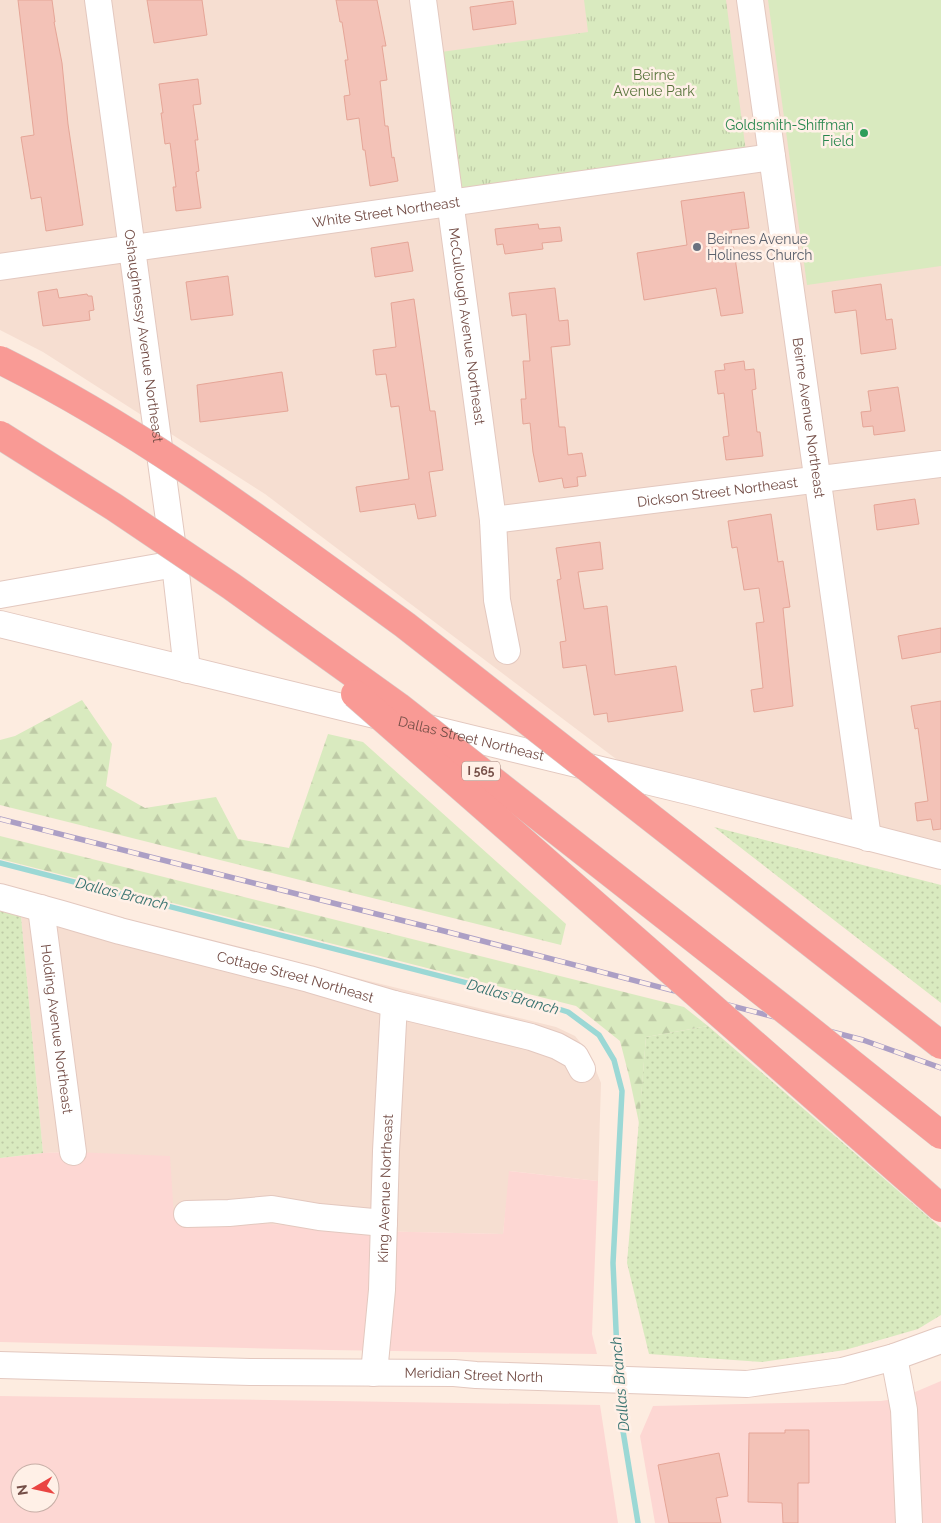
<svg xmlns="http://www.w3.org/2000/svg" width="941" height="1523" font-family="Raleway,sans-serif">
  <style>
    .residential { fill: #f6ded1 }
    .commercial { fill: #fdd7d3; fill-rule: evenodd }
    .grass { fill: url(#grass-dots) }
    .forest { fill: url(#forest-firs) }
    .park { fill: url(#park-tufts) }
    .garden { fill: #d9eabf }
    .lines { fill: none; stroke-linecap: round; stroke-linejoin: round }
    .stream { stroke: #9bd8d5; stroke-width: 5.5 }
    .building { fill: #f3c2b7; stroke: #e5a597 }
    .minor-casing { stroke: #e3c8bf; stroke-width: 28 }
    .minor { stroke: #fff; stroke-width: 26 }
    .rail-casing { stroke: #ac9fc5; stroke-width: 5.5 }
    .rail { stroke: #fff0e7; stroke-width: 4; stroke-dasharray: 11; stroke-linecap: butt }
    .highway-bridge-casing { stroke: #d8cdcb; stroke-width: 29; stroke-linecap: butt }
    .highway-bridge { stroke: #f99a95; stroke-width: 28 }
    .leisure-dot { fill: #2e9e5b; stroke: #fff0e7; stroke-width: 2 }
    .worship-dot { fill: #6b7280; stroke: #fff0e7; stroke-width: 2 }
    .labels { text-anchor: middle; stroke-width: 5; stroke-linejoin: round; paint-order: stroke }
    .shield { fill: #fff0e7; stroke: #9e7f77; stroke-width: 1 }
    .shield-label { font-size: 12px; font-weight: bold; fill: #744e47 }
    .park-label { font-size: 14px; fill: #58743c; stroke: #fff0e7 }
    .leisure-label { font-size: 14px; fill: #27864d; stroke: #fff0e7; text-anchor: end }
    .street-label { font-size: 14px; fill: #744e47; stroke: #fff0e7 }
    .worship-label { font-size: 14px; fill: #5b616d; stroke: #fff0e7; text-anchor: start }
    .water-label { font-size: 15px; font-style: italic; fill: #387370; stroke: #fff0e7 }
  </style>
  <defs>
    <pattern id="grass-dots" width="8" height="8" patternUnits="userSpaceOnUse" patternTransform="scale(1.25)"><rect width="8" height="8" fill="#d9eabf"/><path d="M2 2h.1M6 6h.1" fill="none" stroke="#becaa6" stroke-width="1.8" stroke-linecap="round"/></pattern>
    <pattern id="forest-firs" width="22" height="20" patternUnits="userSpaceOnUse" patternTransform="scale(1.25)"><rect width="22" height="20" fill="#d9eabf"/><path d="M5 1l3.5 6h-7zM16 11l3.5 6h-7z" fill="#becaa6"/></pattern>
    <pattern id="park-tufts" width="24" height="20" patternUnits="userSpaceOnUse" patternTransform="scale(1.25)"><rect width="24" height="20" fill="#d9eabf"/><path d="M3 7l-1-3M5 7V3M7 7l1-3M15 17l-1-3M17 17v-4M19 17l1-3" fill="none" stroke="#becaa6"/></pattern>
  </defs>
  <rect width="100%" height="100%" fill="#fdece0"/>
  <g class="residential">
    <path d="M0,0h941v849l-305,-75 -371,-280 -222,-142 -43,-22z"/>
    <path d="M19,895l537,132 19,9 14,17 12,30 -3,98 -88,-10 -7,63 -135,-3 -194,-14 -101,-65 -30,1z"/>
  </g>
  <g class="commercial">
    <path d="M73,1152l97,4 4,61 194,14 135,3 6,-63 89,10 -6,153 5,20 -268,-4 -329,-8v-184l43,-5z"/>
    <path d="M941,1381v142h-286l-15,-87 13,-30 228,-5 20,-3z"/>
    <path d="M0,1396l600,9 18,118h-618zM20,1473h30v30h-30z"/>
  </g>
  <g class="grass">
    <path d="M714,827l227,58v118z"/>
    <path d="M0,891l19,4 24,258 -43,5z"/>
    <path d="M708,1026l233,202v87l-23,14 -73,21 -83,12 -113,-8 -22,-91 19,-226z"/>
  </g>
  <g class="forest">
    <path d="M82,700l30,44 -6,42 39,22 71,-11 22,42 51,9 39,-114 35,8 203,182 -5,21 -561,-140v-65l15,-4z"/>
    <path d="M0,836l684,171 24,19 -62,11 -7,86 -10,-47 -9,-35 -44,-35 -576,-147z"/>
  </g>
  <path class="park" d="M584,0h142l20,152 -284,43 -21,-143 147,-20z"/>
  <path class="garden" d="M768,0h173v266l-134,19z"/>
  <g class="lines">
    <g class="stream">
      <path d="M0,863l514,132 54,17 31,23 15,25 8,31 -9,172 5,111"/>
      <path d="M619,1385l4,46 15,92"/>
    </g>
  </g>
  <g class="building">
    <path d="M18,0h34l3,22h-1l8,41 6,61 15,101 -37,6 -5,-34 -10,2 -10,-62 13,-2z"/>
    <path d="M147,0h55l5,35 -53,8z"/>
    <path d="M336,0h41l9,46h-4l5,34 -7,1 5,45h3l4,32 2,-1 4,24 -28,5 -5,-36h-2l-4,-32 -12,2 -3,-24 6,-1 -5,-35h3l-6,-38h-2z"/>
    <path d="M513,1l3,23 -43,6 -3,-23z"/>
    <path d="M198,79l3,25 -8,1 5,35h-3l4,31 -3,1 5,36 -25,3 -3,-24h3l-6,-44 -5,1 -4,-31h2l-4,-29z"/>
    <path d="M744,192l5,36 -18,2 12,83 -22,3 -5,-28 -72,12 -7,-47 50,-8 -6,-44z"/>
    <path d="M538,224l1,5 21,-2 2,14 -20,2 1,6 -38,5 -2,-10 -6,1 -2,-16z"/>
    <path d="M408,242l5,29 -38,6 -4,-29z"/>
    <path d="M228,276l5,39 -42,5 -5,-38z"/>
    <path d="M881,284l5,36 6,-1 4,30 -35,5 -5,-44 -21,3 -3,-22z"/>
    <path d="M555,288l4,33 9,-1 2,25 -19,2 8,80h6l3,28 14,-2 4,23 -9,1 1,9 -14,2 -2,-10 -23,4 -6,-30 -3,-29 -7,1 -2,-25h5l-3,-38h7l-4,-47 -14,2 -3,-23z"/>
    <path d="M57,289l2,9 28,-4 1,2h4l2,14 -5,1 1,9 -47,6 -5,-34z"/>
    <path d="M414,299l16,112h5l8,59 -14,2 7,44 -18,3 -3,-15 -55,8 -4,-25 53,-8 -10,-73 -8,1 -5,-33 -10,1 -3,-25 23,-3 -5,-44z"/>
    <path d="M744,361l1,9 9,-1 2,20 -4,1 5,42h3l3,24 -37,4 -3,-23 6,-1 -5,-43 -6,1 -3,-23 10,-1 -1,-6z"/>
    <path d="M282,372l6,39 -88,11 -3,-37z"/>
    <path d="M898,387l7,44 -31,4 -1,-9 -10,1 -2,-15 10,-1 -3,-20z"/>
    <path d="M915,499l4,25 -42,6 -3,-25z"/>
    <path d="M771,514l7,48 5,-1 7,46 -7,1 10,98 -39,6 -3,-22 12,-2 -7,-65 8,-1 -5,-34 -15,2 -7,-43 -5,1 -4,-27z"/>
    <path d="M600,542l3,27 -25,3 6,37 23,-3 8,69 61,-9 7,45 -75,11 -1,-9 -13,2 -8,-50 -23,3 -3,-26 6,-1 -9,-61 4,-1 -5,-31z"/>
    <path d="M941,628v24l-39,7 -4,-23z"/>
    <path d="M941,701v128l-8,1 -2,-11 -14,2 -2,-18 13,-2 -10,-73 -3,1 -4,-23z"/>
    <path d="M785,1430h24v53h-11v40h-15l-1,-20 -34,-1 1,-69h36z"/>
    <path d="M719,1453l9,43 -12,2 5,25h-52l-11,-58z"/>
  </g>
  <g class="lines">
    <defs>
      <g id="minor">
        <path id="s1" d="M98,0l77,564 12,106"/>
        <path id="s2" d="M423,0l70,520 4,80 10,51"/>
        <path id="s3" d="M750,0l118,838"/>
        <path id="s4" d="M0,267l772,-110"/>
        <path id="s5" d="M493,520l448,-56"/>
        <path d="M0,595l175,-31"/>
        <path id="s6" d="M0,624l692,168 249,64"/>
        <path id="s7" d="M0,897l62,17 58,17 189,48 85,25 137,33 26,9 18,10 7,13"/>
        <path id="s8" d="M41,908l32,244"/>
        <path d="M187,1214l42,-1 43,-4 47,8 65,6"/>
        <path d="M894,1357l10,53 5,113"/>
        <path id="s9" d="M0,1365l250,7 204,1 22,2 271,9 95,-13 52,-14 47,-17"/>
        <path id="s10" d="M374,1373l8,-83 4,-139 8,-147"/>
      </g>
    </defs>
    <use href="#minor" class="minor-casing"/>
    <use href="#minor" class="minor"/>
    <defs>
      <path id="rail" d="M0,819l444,112 419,109 78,28"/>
    </defs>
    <use href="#rail" class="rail-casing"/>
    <use href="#rail" class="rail"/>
    <defs>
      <g id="highway-bridge">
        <path d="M0,360c145,72 274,170 405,265l536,420"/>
        <path d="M0,435l114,72 117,79 167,120 397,312 146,117"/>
        <path d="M355,694l586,514"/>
      </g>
    </defs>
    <use href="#highway-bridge" class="highway-bridge-casing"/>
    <use href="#highway-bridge" class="highway-bridge"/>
  </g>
  <circle class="leisure-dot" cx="864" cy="133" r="5"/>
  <circle class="worship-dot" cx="697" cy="247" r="5"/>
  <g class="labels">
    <rect class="shield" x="462" y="761.5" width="38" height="19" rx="4"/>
    <g class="shield-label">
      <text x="481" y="775">I 565</text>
    </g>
    <g class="park-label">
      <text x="654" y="80">Beirne<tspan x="654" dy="16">Avenue Park</tspan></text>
    </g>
    <g class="leisure-label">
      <text x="854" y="130">Goldsmith-Shiffman<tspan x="854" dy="16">Field</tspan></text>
    </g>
    <g class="street-label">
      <text dy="5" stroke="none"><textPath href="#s4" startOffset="390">White Street Northeast</textPath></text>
      <text dy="5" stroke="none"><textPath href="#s2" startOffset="329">McCullough Avenue Northeast</textPath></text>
      <text dy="5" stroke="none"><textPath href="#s1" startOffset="339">Oshaughnessy Avenue Northeast</textPath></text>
      <text dy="5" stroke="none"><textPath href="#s3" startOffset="422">Beirne Avenue Northeast</textPath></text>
      <text dy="5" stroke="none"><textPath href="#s5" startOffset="226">Dickson Street Northeast</textPath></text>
      <text dy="5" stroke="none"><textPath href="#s6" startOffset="485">Dallas Street Northeast</textPath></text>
      <text dy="5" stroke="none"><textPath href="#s7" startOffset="306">Cottage Street Northeast</textPath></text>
      <text dy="5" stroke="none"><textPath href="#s8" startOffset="122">Holding Avenue Northeast</textPath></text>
      <text dy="5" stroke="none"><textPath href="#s10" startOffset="185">King Avenue Northeast</textPath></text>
      <text dy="5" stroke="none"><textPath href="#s9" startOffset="474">Meridian Street North</textPath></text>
    </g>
    <g class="worship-label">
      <text x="707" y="244">Beirnes Avenue<tspan x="707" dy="16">Holiness Church</tspan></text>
    </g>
    <g class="water-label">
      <text transform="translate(122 894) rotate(14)" y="5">Dallas Branch</text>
      <text transform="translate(513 997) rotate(16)" y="5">Dallas Branch</text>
      <text transform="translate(620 1384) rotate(-95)" y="5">Dallas Branch</text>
    </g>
  </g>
  <g transform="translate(35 1488) rotate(261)"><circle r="24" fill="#fff0e7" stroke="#c7afa7"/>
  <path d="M0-4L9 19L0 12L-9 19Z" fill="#ea4442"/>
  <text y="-8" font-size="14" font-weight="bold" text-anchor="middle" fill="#744e47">N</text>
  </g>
</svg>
